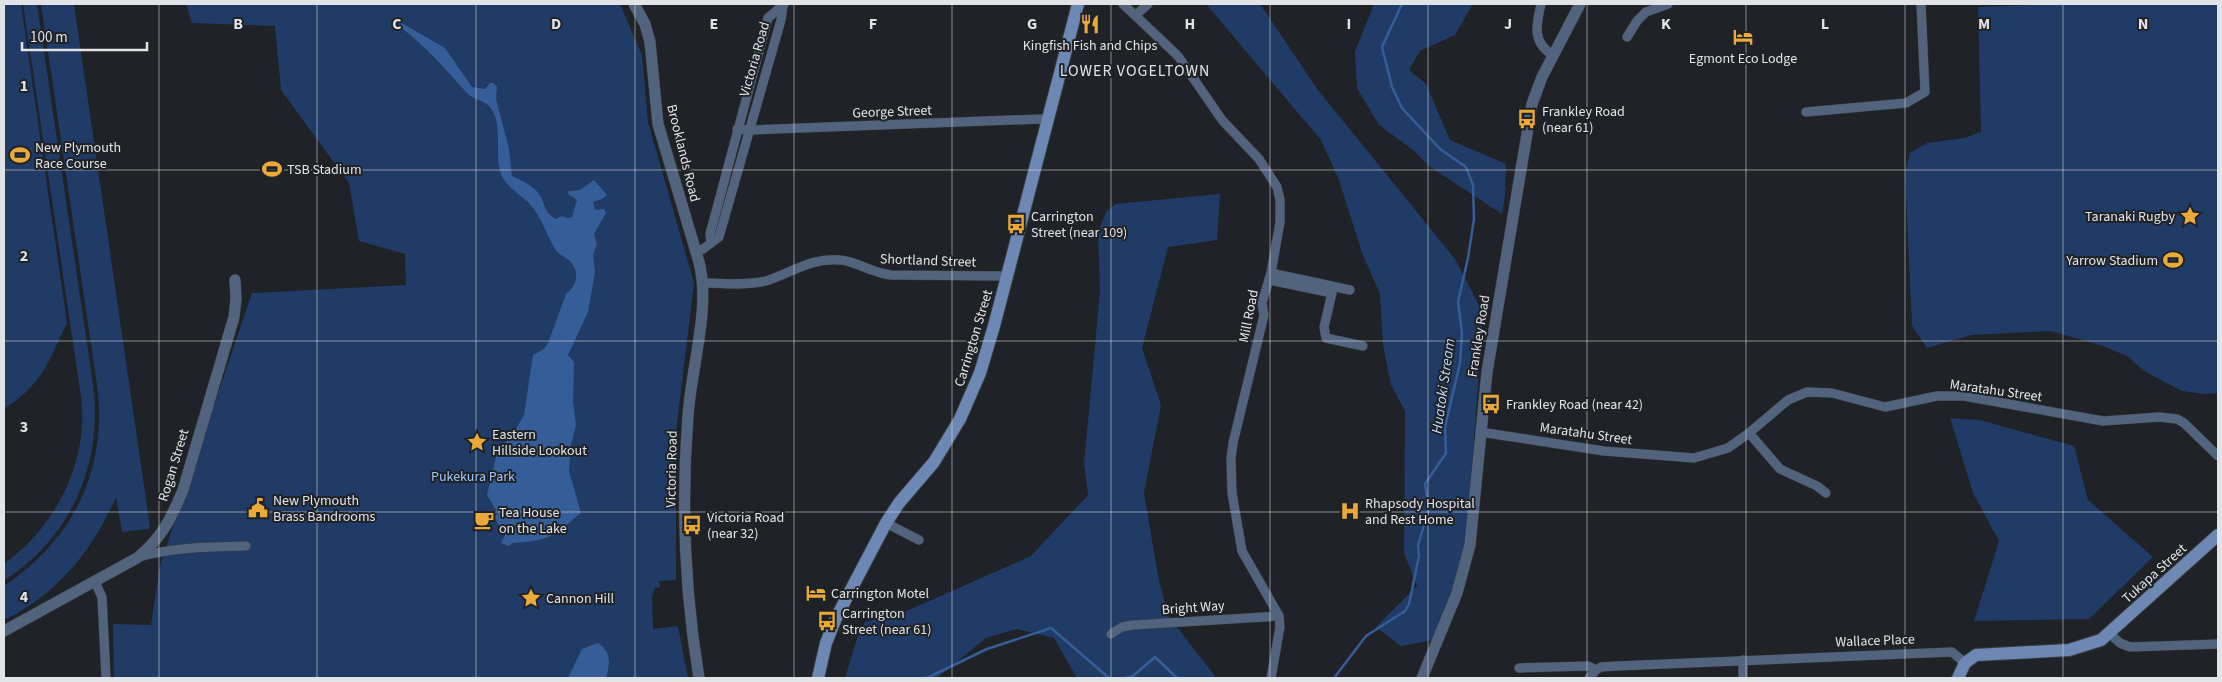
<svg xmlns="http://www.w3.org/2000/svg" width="2222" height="682" font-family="'Source Sans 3',sans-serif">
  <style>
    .green { fill: #203b65 }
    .water { fill: #355d98 }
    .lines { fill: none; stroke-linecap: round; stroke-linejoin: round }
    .stream { stroke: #355d98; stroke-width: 2.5 }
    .minor-casing { stroke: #3a3d41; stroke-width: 10 }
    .tertiary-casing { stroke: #3a3d41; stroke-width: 12 }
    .secondary-casing { stroke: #3a3d41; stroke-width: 14 }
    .minor { stroke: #52637e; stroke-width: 9 }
    .tertiary { stroke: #52637e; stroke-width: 11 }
    .secondary { stroke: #6c88b3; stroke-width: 12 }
    .grid { fill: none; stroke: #e1e3e6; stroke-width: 1; stroke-opacity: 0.55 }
    .labels { text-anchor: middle; stroke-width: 4; stroke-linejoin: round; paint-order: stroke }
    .poi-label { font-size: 14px; fill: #e1e3e6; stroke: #1f2226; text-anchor: start }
    .street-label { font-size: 14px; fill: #e1e3e6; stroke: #1f2226 }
    .park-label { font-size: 14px; fill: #9fc1f5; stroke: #1f2226 }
    .water-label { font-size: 15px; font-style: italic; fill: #c3dafd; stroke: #1f2226 }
    .quarter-label { font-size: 16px; letter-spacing: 1px; fill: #dde1e6; stroke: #1f2226 }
    .grid-label { font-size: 16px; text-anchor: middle; font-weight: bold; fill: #e1e3e6; stroke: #1f2226; stroke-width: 4; stroke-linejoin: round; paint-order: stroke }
  </style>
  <rect width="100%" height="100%" fill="#1f2226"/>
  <g class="green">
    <path d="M4,4h17l46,319c-19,39 -24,61 -63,86z"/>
    <path d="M23,4h14l56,380c10,81 -21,152 -89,197v-17c52,-38 85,-102 77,-167z"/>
    <path d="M41,4h33l76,523 -1,2 -27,3 -6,-35c-23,53 -59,98 -112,123v-34c70,-47 104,-117 93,-201z"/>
    <path d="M186,4h434l22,51 6,67 46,161 -18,149v148l-17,1 1,6 -5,1 -3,9 1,32 25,-3 10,52h-574l-1,-54 38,1 9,-60 92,-272 154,-8 -1,-31 -46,-13 -10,-58 -68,-93 -6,-64 -83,-3z"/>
    <path d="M1206,4h54l58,86 137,169 28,54 -18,254 -32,73 -32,6 -25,-19 41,-41 -13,-33 1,-142 -14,-26 -8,-40 -3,-51 -18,-41 -23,-73 -18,-40z"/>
    <path d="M1374,4h99l-18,31 -35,16 -11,19 17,14 24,56 56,24 -1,32 -3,18 -73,-48 -16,-16 -34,-25 -22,-37 -2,-36z"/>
    <path d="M2059,4h159v389l-14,1 -22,-3 -38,-20 -17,-15 -24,-10 -52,-15 -80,4 -44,13 -15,-22 -7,-152 5,-21 17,-10 37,-5 17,-6 -3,-125z"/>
    <path d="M1220,194l-3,46 -49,7 -26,101 19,57 -17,88 15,88 10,36 46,59 -2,2h-136l-23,-40 -37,-9 -31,9 -49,40h-92l12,-40 8,-16 44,-12 122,-54 57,-61 -4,-31 16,-173 -2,-59 8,-20 9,-8z"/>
    <path d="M1950,418l30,2 94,26 14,54 65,57 -64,62 -115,2 25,-80 -26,-48z"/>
  </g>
  <g class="water">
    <path d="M400,22l45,26 27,39 13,2 5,-6h3l4,4 -1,12 13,50 3,27c9,4 24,11 29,21 4,8 4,17 15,22l6,-3 5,2 5,-1 5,-17 -9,-6 1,-3 11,-1 14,-10 13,15 -5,4 -9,3 2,8 9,-1 2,4 -12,21 3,10 -4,11 2,17 -7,40 -20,43 6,7 -1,39 3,24 -5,20 -2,26 12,42c-28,23 -31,28 -69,30l-3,3 -8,-3 4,-8 -11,-18 5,-5 -3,-2 -9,-15 11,-46 14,-13 12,-21 9,-60 11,-6 4,-6 18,-49c11,-9 14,-22 4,-33 -5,-4 -12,-7 -15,-12 -9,-15 -13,-32 -26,-46 -8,-8 -19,-14 -25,-23 -13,-20 2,-56 -15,-74 -6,-6 -17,-7 -22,-13 -23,-25 -40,-46 -68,-67z"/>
    <path d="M598,643c14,10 12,20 8,35h-38l14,-29z"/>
  </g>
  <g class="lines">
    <g class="stream">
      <path d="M927,678l60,-29 64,-21 58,50"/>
      <path d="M1126,678l7,-2 22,-19 22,21"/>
      <path d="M1334,678l32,-42 39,-25 4,-7 10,-48 -1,-11 11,-36 -4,-25 21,-31 -1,-26 15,-64 2,-29 -4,-32 10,-44 6,-39 -1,-34 -7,-18 -26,-18 -38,-41 -10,-21 -10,-40 20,-43"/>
    </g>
    <defs>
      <g id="minor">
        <path d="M1123,4l55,52 44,64 37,39 18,28 3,13v22l-9,51 -9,30 2,12 -31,128 -2,16 1,34 10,58 37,65 1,11 -9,51"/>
        <path d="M1541,4c-5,21 -9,39 12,51"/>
        <path d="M1136,15l12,-11"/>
        <path d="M1627,37l10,-16 9,-9 22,-8"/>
        <path d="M1806,112l100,-9 19,-11 -4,-88"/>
        <path d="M737,129l11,1 293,-11 7,1"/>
        <path d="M711,242l-1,-8 58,-216 16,-14"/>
        <path d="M695,252l8,-3 16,-12 62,-217 2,-14"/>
        <path d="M1271,273l79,17"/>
        <path d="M1269,280l63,13 -8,34 2,11 37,8"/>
        <path d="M704,283c20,0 42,3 62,-2 25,-8 46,-24 74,-21 17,1 31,13 51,15l110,1 6,1"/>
        <path d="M1480,432l124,19 90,7 34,-10 21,-15 39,-33 19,-8 25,1 53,14 52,-11h27l139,25 56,-4 18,2 7,4 34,33"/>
        <path d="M1749,433l31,36 37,17 9,7"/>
        <path d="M886,523l33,17"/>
        <path d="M139,557c35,-10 72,-10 107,-11"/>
        <path d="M95,582l7,15 4,81"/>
        <path d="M1111,634l11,-7 11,-2 146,-9"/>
        <path d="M2110,634l10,9 10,4 88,-3"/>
        <path d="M1743,660v18"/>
        <path d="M1519,668l69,-2 8,4 5,-3 16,-1 335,-14 13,11"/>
        <path d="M1589,678l7,-8"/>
      </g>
      <g id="tertiary">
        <path d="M634,4l11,20 5,18 8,82 41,138c12,46 -8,106 -11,154 -7,87 -3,177 11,262"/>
        <path d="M4,631l133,-73c24,-19 34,-39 46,-68l51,-173 2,-18 -1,-19"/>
        <path d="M1422,678l35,-85 13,-48 17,-173 45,-268 10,-27 38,-73"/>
      </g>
      <g id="secondary">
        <path d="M818,678l8,-35 10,-25 50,-95 13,-20 35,-41 26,-43 20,-46 14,-47 84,-322"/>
        <path d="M1958,678l7,-15 11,-8 93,-5 32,-10 117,-105"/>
      </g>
    </defs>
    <use href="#minor" class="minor-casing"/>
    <use href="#tertiary" class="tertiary-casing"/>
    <use href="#secondary" class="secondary-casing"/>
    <use href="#minor" class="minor"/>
    <use href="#tertiary" class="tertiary"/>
    <use href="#secondary" class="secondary"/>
  </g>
  <path class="grid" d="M159,4v674M317,4v674M476,4v674M635,4v674M794,4v674M952,4v674M1111,4v674M1270,4v674M1428,4v674M1587,4v674M1746,4v674M1905,4v674M2063,4v674M4,170h2214M4,341h2214M4,512h2214"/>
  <defs>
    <symbol id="restaurant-bare" viewBox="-9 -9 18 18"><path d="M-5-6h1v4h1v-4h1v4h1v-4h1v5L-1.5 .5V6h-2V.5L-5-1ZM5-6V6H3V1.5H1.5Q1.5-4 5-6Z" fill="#eba93a" stroke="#1f2226" stroke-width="2.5" paint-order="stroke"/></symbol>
    <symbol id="hotel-bare" viewBox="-9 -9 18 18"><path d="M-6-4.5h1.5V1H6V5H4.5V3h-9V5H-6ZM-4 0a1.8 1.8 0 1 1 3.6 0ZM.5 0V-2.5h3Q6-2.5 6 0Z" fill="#eba93a" stroke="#1f2226" stroke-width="2.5" paint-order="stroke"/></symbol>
    <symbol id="bus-bare" viewBox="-9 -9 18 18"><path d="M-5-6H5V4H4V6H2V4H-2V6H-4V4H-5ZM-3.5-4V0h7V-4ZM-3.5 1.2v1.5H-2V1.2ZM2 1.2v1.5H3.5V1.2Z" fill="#eba93a" stroke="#1f2226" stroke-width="2.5" paint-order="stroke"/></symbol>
    <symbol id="stadium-bare" viewBox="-9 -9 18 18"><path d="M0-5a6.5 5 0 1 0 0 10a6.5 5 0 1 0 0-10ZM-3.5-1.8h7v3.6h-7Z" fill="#eba93a" stroke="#1f2226" stroke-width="2.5" paint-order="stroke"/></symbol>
    <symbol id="sight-bare" viewBox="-9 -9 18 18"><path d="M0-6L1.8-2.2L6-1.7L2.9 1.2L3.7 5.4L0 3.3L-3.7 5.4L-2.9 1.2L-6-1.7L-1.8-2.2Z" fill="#eba93a" stroke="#1f2226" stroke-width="2.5" paint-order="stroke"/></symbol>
    <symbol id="civic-bare" viewBox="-9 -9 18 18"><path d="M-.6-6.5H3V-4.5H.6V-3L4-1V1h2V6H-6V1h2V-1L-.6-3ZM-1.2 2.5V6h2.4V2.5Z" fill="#eba93a" stroke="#1f2226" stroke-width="2.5" paint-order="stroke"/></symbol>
    <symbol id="hospital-bare" viewBox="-9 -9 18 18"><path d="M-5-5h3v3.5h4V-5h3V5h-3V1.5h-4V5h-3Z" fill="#eba93a" stroke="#1f2226" stroke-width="2.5" paint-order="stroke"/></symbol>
    <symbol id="cafe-bare" viewBox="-9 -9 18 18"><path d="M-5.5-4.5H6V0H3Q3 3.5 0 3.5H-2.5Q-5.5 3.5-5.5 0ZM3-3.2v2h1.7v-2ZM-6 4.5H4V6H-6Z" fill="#eba93a" stroke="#1f2226" stroke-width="2.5" paint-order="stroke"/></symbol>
  </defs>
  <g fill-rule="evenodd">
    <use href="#restaurant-bare" x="1076" y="10" width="28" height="28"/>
    <use href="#hotel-bare" x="1729" y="23" width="28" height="28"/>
    <use href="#bus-bare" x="1513" y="105" width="28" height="28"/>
    <use href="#stadium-bare" x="6" y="141" width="28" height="28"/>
    <use href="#stadium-bare" x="258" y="155" width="28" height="28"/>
    <use href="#sight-bare" x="2176" y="202" width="28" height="28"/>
    <use href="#bus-bare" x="1002" y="210" width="28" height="28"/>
    <use href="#stadium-bare" x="2159" y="246" width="28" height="28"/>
    <use href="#bus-bare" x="1477" y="390" width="28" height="28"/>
    <use href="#sight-bare" x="463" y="428" width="28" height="28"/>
    <use href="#civic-bare" x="244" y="494" width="28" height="28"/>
    <use href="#hospital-bare" x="1336" y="497" width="28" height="28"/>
    <use href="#cafe-bare" x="470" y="506" width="28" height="28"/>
    <use href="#bus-bare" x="678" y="511" width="28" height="28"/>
    <use href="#hotel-bare" x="802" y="579" width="28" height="28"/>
    <use href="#sight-bare" x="517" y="584" width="28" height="28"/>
    <use href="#bus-bare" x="813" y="607" width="28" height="28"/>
  </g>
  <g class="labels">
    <g class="poi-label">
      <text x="1090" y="50" text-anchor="middle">Kingfish Fish and Chips</text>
      <text x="1743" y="63" text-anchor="middle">Egmont Eco Lodge</text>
      <text x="1542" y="116">Frankley Road<tspan x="1542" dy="16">(near 61)</tspan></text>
      <text x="35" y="152">New Plymouth<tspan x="35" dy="16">Race Course</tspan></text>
      <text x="287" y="174">TSB Stadium</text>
      <text x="1031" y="221">Carrington<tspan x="1031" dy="16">Street (near 109)</tspan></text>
      <text x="2175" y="221" text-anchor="end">Taranaki Rugby</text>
      <text x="2158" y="265" text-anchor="end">Yarrow Stadium</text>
      <text x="1506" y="409">Frankley Road (near 42)</text>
      <text x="492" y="439">Eastern<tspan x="492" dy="16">Hillside Lookout</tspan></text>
      <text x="273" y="505">New Plymouth<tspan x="273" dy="16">Brass Bandrooms</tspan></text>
      <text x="1365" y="508">Rhapsody Hospital<tspan x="1365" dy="16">and Rest Home</tspan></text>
      <text x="499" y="517">Tea House<tspan x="499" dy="16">on the Lake</tspan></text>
      <text x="707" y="522">Victoria Road<tspan x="707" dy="16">(near 32)</tspan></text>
      <text x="831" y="598">Carrington Motel</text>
      <text x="546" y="603">Cannon Hill</text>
      <text x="842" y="618">Carrington<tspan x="842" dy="16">Street (near 61)</tspan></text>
    </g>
    <g class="street-label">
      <text transform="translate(754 59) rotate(-74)" y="5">Victoria Road</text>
      <text transform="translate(892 111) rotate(-2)" y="5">George Street</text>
      <text transform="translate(684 153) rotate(76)" y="5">Brooklands Road</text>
      <text transform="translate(928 260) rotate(2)" y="5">Shortland Street</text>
      <text transform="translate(1248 316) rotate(-79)" y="5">Mill Road</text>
      <text transform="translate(1478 336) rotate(-81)" y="5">Frankley Road</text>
      <text transform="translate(973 338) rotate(-73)" y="5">Carrington Street</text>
      <text transform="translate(1996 390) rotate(8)" y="5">Maratahu Street</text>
      <text transform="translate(1586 433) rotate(8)" y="5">Maratahu Street</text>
      <text transform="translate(173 465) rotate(-73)" y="5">Rogan Street</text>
      <text transform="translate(671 469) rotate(-89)" y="5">Victoria Road</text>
      <text transform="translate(2154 573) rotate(-42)" y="5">Tukapa Street</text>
      <text transform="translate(1193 607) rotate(-4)" y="5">Bright Way</text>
      <text transform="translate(1875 640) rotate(-2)" y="5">Wallace Place</text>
    </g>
    <g class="park-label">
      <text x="473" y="481">Pukekura Park</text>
    </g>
    <g class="water-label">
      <text transform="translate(1443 386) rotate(-82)" y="5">Huatoki Stream</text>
    </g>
    <g class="quarter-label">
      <text x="1135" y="76">LOWER VOGELTOWN</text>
    </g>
  </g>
  <g class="grid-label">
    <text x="238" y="29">B</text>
    <text x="397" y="29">C</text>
    <text x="556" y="29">D</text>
    <text x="714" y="29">E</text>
    <text x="873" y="29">F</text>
    <text x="1032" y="29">G</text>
    <text x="1190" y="29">H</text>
    <text x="1349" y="29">I</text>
    <text x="1508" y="29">J</text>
    <text x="1666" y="29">K</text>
    <text x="1825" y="29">L</text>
    <text x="1984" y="29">M</text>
    <text x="2143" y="29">N</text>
    <text x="24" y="91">1</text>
    <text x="24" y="261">2</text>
    <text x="24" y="432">3</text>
    <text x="24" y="602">4</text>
  </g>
  <rect width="2222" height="682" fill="none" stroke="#e1e3e6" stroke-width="10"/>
  <path d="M22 42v8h125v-8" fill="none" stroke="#e1e3e6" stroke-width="2.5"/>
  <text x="30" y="42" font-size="15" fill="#e1e3e6" stroke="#1f2226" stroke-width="4" paint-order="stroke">100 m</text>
</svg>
